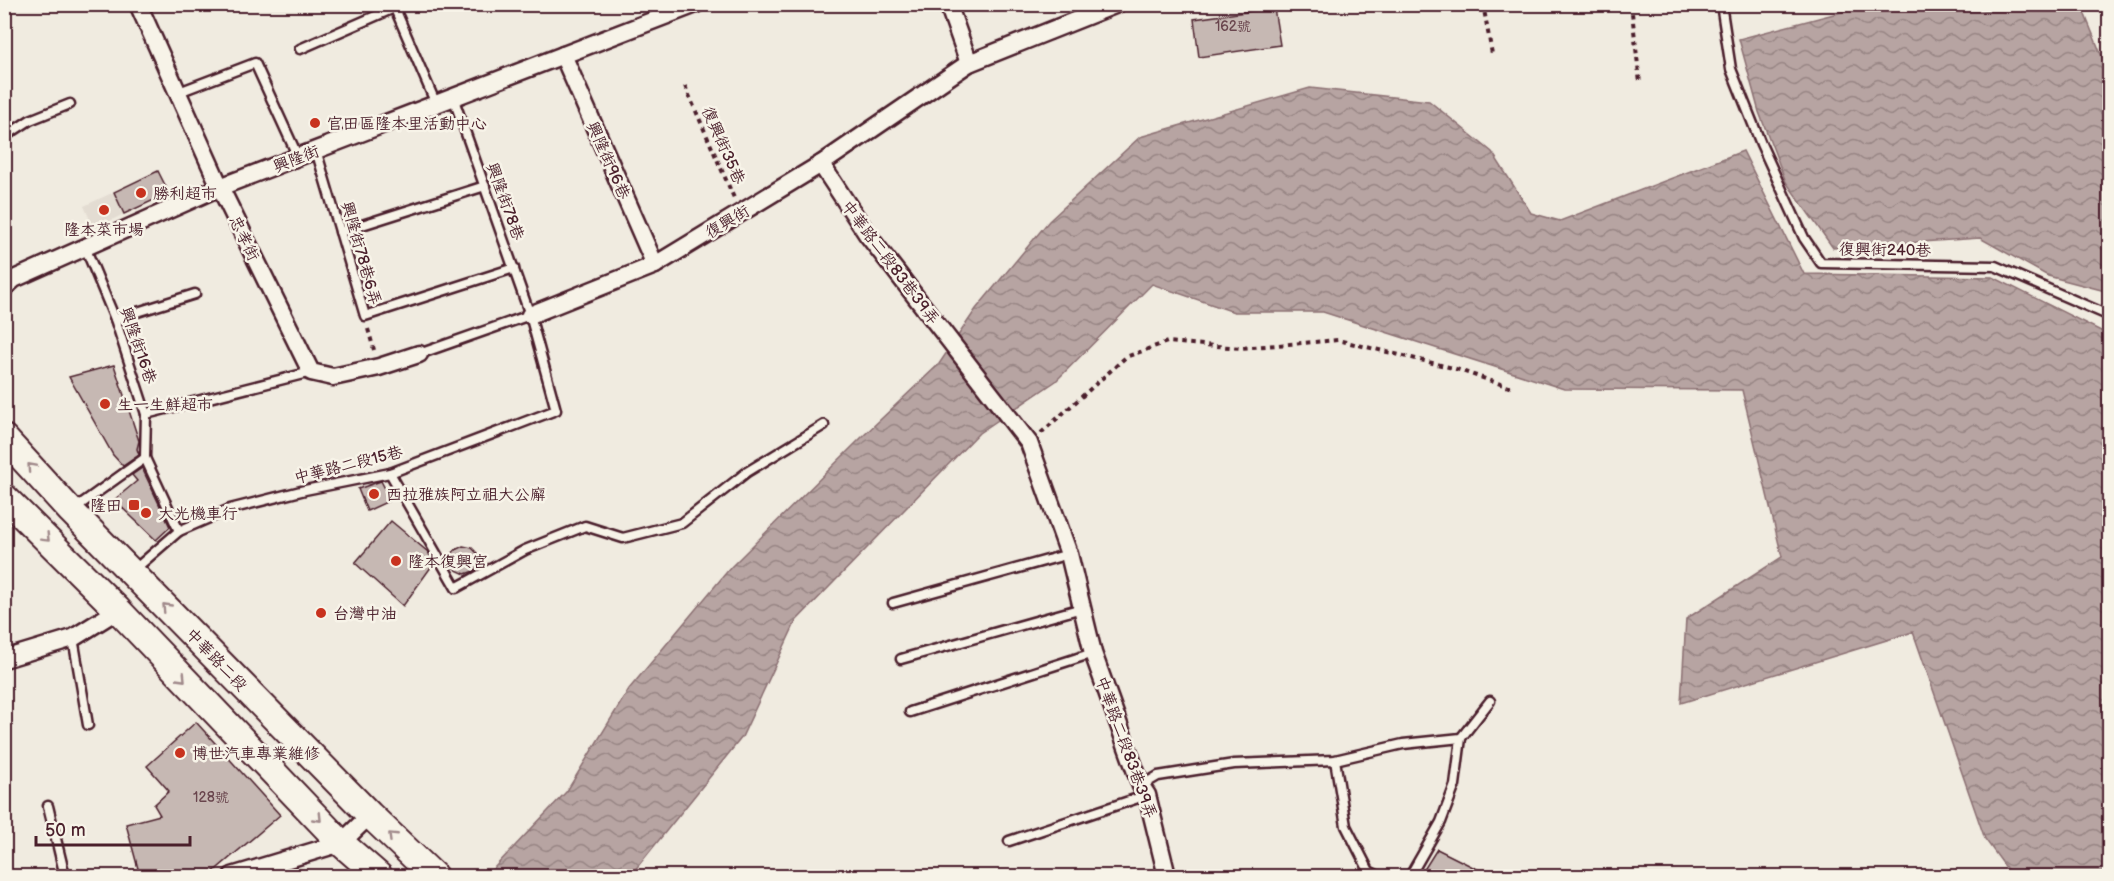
<svg xmlns="http://www.w3.org/2000/svg" width="2114" height="881" font-family="'Balsamiq Sans','LXGW WenKai TC',sans-serif">
  <style>
    .built { fill: #e3dcd2 }
    .water { fill: url(#water-waves); stroke: #8b6f72; stroke-width: 1.5 }
    .building { fill: #c6b8b3; stroke: #4a1f2b; stroke-width: 1.5 }
    .lines { fill: none; stroke-linecap: round; stroke-linejoin: round }
    .lane-casing { stroke: #4a1f2b; stroke-width: 13 }
    .street-casing { stroke: #4a1f2b; stroke-width: 21 }
    .primary-casing { stroke: #4a1f2b; stroke-width: 30 }
    .path { stroke: #4a1f2b; stroke-width: 4; stroke-dasharray: 4.5 4.5; stroke-linecap: butt }
    .lane { stroke: #f7f3e8; stroke-width: 8 }
    .street { stroke: #f7f3e8; stroke-width: 16 }
    .primary { stroke: #f7f3e8; stroke-width: 26 }
    .oneway { stroke: #a0898a }
    .poi-dot { fill: #c8321e; stroke: #f7f3e8; stroke-width: 2 }
    .labels { text-anchor: middle; stroke-width: 5; stroke-linejoin: round; paint-order: stroke }
    .number-label { font-size: 14px; fill: #69454d }
    .poi-label { font-size: 16px; fill: #4a1f2b; stroke: #f7f3e8; text-anchor: start }
    .street-label { font-size: 16px; fill: #4a1f2b; stroke: #f7f3e8 }
  </style>
  <defs>
    <pattern id="water-waves" width="16" height="10" patternUnits="userSpaceOnUse" patternTransform="scale(1.5)"><rect width="16" height="10" fill="#b7a4a2"/><path d="M0 5q4-4 8 0t8 0" fill="none" stroke="#978584"/></pattern>
  </defs>
  <rect width="100%" height="100%" fill="#f0ebe0"/>
  <filter id="ink" filterUnits="userSpaceOnUse"><feTurbulence type="fractalNoise" baseFrequency=".0167" numOctaves="2"/><feDisplacementMap in="SourceGraphic" scale="12" xChannelSelector="R" yChannelSelector="G"/><feConvolveMatrix kernelMatrix="1 2 1 2 8 2 1 2 1" color-interpolation-filters="sRGB"/></filter>
  <g filter="url(#ink)">
    <path class="built" d="M114,192l10,22 -30,15 -10,-23z"/>
    <g class="water">
      <path d="M1880,4l201,1 28,69v218l-61,-16 -68,-38 -147,10 -47,-66 -27,-70 -20,-73 110,-29z"/>
      <path d="M1310,88l119,13 63,51 39,61 29,8 183,-70 61,123 189,3 116,58v541h-97l-27,-37 -72,-207 -232,71 5,-84 96,-62 -40,-167 -178,-1 -241,-77h-89l-82,-28 -96,97 -77,52 -183,188 -54,116 -112,139h-147l10,-7 74,-78 62,-102 102,-122 130,-129 78,-74 37,-55 73,-88 91,-84z"/>
    </g>
    <g class="building">
      <path d="M1274,8l6,37 -81,12 -5,-38z"/>
      <path d="M158,171l11,22 -45,21 -10,-22z"/>
      <path d="M114,365l25,76 -2,8 2,6 -16,11 -10,-11 -44,-78z"/>
      <path d="M142,468l28,59 -14,13 -42,-40 23,-19 -5,-6z"/>
      <path d="M381,481l10,19 -24,11 -9,-22z"/>
      <path d="M391,521l37,31 6,11 -31,43 -48,-43z"/>
      <path d="M463,546l9,2 6,6 1,5v4l-5,8 -9,3 -9,-4 -9,-10 8,-10z"/>
      <path d="M196,722l84,93 -68,58 -13,3h-59l-14,-52 34,-9 -6,-10 15,-14 -22,-25z"/>
      <path d="M1437,849l54,27h-71z"/>
    </g>
    <g class="lines">
      <defs>
        <g id="lane">
          <path d="M393,4l43,100"/>
          <path d="M658,4l6,13"/>
          <path d="M1721,4l10,65 30,75 43,94 17,25 174,3 115,50"/>
          <path d="M300,49l94,-41"/>
          <path d="M179,92l76,-29 43,94"/>
          <path d="M4,137l26,-17 40,-16"/>
          <path d="M316,150l49,166 149,-48"/>
          <path d="M340,232l145,-46"/>
          <path d="M85,247l30,72 31,95 -1,44 34,73 -45,39"/>
          <path d="M115,319l80,-25"/>
          <path d="M419,354l111,-39"/>
          <path d="M146,414l165,-42"/>
          <path d="M390,473l66,115 69,-38 60,-24 38,12 59,-15 65,-51 77,-47"/>
          <path d="M74,509l71,-51"/>
          <path d="M179,531l51,-22 75,-19 85,-17 166,-63 -26,-95 -77,-218"/>
          <path d="M893,603l176,-49"/>
          <path d="M73,638l15,87"/>
          <path d="M901,659l181,-51"/>
          <path d="M910,712l183,-59"/>
          <path d="M1335,760l11,66 23,45 10,5"/>
          <path d="M1141,786l17,-10 76,-12 101,-4 68,-16 58,-6"/>
          <path d="M48,806l17,70"/>
          <path d="M1009,841l138,-46"/>
          <path d="M1410,876l31,-54 14,-37 6,-47 29,-37"/>
        </g>
        <g id="street">
          <path d="M138,4l82,183 91,185 22,5 46,-10 40,-13"/>
          <path d="M948,4l21,59"/>
          <path d="M563,55l92,210"/>
          <path d="M821,164l46,70 162,209 40,111 24,99 48,133 6,9 20,81"/>
          <path d="M4,288l10,-9 206,-92 476,-183"/>
          <path d="M530,315l125,-50 166,-101 148,-101 148,-59"/>
          <path d="M4,659l69,-21 45,-28"/>
          <path d="M232,876l109,-33 29,-28"/>
        </g>
        <g id="primary">
          <path d="M4,438l67,73 299,304 64,61"/>
          <path d="M4,497l114,113 223,233 38,33"/>
        </g>
      </defs>
      <use href="#lane" class="lane-casing"/>
      <use href="#street" class="street-casing"/>
      <use href="#primary" class="primary-casing"/>
      <g class="path">
        <path d="M1483,4l9,50"/>
        <path d="M1631,4l9,79"/>
        <path d="M1783,4l1,8"/>
        <path d="M685,86l49,112"/>
        <path d="M368,329l6,21"/>
        <path d="M1041,433l85,-76 41,-15 74,6 97,-8 115,28 59,20"/>
      </g>
      <use href="#lane" class="lane"/>
      <use href="#street" class="street"/>
      <use href="#primary" class="primary"/>
    </g>
    <defs><path id="oneway-chevron" d="M-2-3.5L2.5 0L-2 3.5" fill="none" stroke-width="1.6" stroke-linecap="round" stroke-linejoin="round" transform="scale(1.5)"/></defs>
    <g class="oneway">
      <use href="#oneway-chevron" transform="translate(31 467) rotate(-132)"/>
      <use href="#oneway-chevron" transform="translate(46 538) rotate(45)"/>
      <use href="#oneway-chevron" transform="translate(166 607) rotate(-134)"/>
      <use href="#oneway-chevron" transform="translate(182 678) rotate(46)"/>
      <use href="#oneway-chevron" transform="translate(318 818) rotate(46)"/>
      <use href="#oneway-chevron" transform="translate(392 836) rotate(-136)"/>
    </g>
  </g>
  <g class="poi-dot">
    <circle cx="315" cy="123" r="6"/>
    <circle cx="141" cy="193" r="6"/>
    <circle cx="104" cy="210" r="6"/>
    <circle cx="105" cy="404" r="6"/>
    <circle cx="374" cy="494" r="6"/>
    <rect x="128" y="499" width="12" height="12" rx="3"/>
    <circle cx="146" cy="513" r="6"/>
    <circle cx="396" cy="561" r="6"/>
    <circle cx="321" cy="613" r="6"/>
    <circle cx="180" cy="753" r="6"/>
  </g>
  <g class="labels">
    <g class="number-label">
      <text x="1233" y="31">162號</text>
      <text x="211" y="802">128號</text>
    </g>
    <g class="poi-label">
      <text x="327" y="129">官田區隆本里活動中心</text>
      <text x="153" y="199">勝利超市</text>
      <text x="104" y="235" text-anchor="middle">隆本菜市場</text>
      <text x="117" y="410">生一生鮮超市</text>
      <text x="386" y="500">西拉雅族阿立祖大公廨</text>
      <text x="122" y="511" text-anchor="end">隆田</text>
      <text x="158" y="519">大光機車行</text>
      <text x="408" y="567">隆本復興宮</text>
      <text x="333" y="619">台灣中油</text>
      <text x="192" y="759">博世汽車專業維修</text>
    </g>
    <g class="street-label">
      <text transform="translate(724 145) rotate(66)" y="6">復興街35巷</text>
      <text transform="translate(296 158) rotate(-21)" y="6">興隆街</text>
      <text transform="translate(609 160) rotate(66)" y="6">興隆街96巷</text>
      <text transform="translate(506 201) rotate(70)" y="6">興隆街78巷</text>
      <text transform="translate(727 221) rotate(-31)" y="6">復興街</text>
      <text transform="translate(245 238) rotate(64)" y="6">忠孝街</text>
      <text transform="translate(1885 249) rotate(1)" y="6">復興街240巷</text>
      <text transform="translate(362 253) rotate(74)" y="6">興隆街78巷6弄</text>
      <text transform="translate(891 262) rotate(53)" y="6">中華路二段83巷39弄</text>
      <text transform="translate(139 345) rotate(71)" y="6">興隆街16巷</text>
      <text transform="translate(348 464) rotate(-14)" y="6">中華路二段15巷</text>
      <text transform="translate(217 659) rotate(46)" y="6">中華路二段</text>
      <text transform="translate(1127 747) rotate(70)" y="6">中華路二段83巷39弄</text>
    </g>
  </g>
  <rect width="2114" height="881" fill="none" stroke="#f7f3e8" stroke-width="24"/>
  <rect x="12" y="12" width="2090" height="857" fill="none" stroke="#4a1f2b" stroke-width="2" filter="url(#ink)"/>
  <path d="M36 836v9h154v-9" fill="none" stroke="#4a1f2b" stroke-width="3"/>
  <text x="45" y="836" font-size="18" fill="#4a1f2b" stroke="#f7f3e8" stroke-width="4.5" paint-order="stroke">50 m</text>
</svg>
